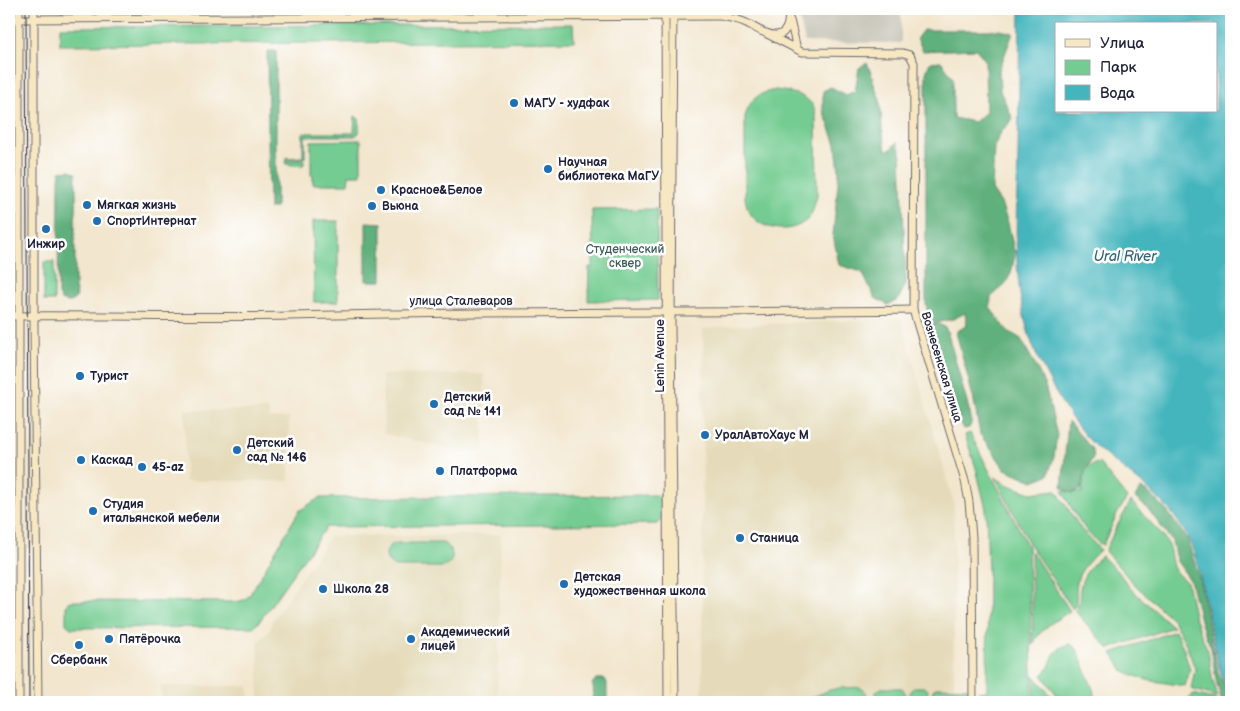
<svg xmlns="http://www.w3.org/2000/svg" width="1240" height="711" font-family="'Balsamiq Sans',sans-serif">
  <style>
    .built { fill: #e5dbba }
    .industrial { fill: #c7c5b8 }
    .green { fill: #74cc92; stroke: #4b7766 }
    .forest { fill: #5fb07c; stroke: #40695c }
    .water { fill: #45b5bd; stroke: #346c7c; fill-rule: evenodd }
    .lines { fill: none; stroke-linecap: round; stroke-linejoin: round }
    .secondary-casing { stroke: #6b676e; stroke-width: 9 }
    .secondary { stroke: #f7e8c3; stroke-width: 7 }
    .tram { stroke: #22223b; stroke-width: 1 }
    .poi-dot { fill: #1f6fb2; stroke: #fff; stroke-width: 2 }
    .labels { text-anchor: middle; stroke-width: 5; stroke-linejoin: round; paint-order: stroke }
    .poi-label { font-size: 12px; font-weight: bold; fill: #22223b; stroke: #fff; text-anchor: start }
    .park-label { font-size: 12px; fill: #3f5e59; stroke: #fff }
    .street-label { font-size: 12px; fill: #22223b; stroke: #fff }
    .water-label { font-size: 14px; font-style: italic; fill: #326476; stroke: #fff }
  </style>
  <rect width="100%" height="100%" fill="#fff"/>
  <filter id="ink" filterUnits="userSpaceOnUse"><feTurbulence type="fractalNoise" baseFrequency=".02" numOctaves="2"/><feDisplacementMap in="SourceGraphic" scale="10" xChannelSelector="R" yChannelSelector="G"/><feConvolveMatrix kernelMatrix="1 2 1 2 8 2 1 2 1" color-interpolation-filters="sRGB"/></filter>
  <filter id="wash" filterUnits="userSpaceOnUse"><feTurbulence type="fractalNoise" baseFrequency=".0096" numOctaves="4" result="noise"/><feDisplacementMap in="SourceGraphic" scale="20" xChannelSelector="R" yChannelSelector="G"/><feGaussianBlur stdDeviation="1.12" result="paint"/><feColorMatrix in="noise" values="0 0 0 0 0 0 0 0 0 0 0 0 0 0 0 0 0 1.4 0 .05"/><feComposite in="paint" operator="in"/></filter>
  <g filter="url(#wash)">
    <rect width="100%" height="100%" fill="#f2e6ce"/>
    <g class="built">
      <path d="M901,318l53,186v198h-252l1,-373 24,-3z"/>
      <path d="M484,374v77h-26l-74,-17 -2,-59z"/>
      <path d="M185,410h84v8h20v63h-104z"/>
      <path d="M501,535l-4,167h-238l-1,-60 13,-13v-6l59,-87z"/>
      <rect x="161" y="686" width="88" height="16"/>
    </g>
    <path class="industrial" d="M797,9h104v34l-96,-1z"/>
    <g class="green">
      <path d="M573,24l1,17 -514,4v-18z"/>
      <path d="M776,90c13,2 30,4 37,16 2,3 2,9 3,12l1,78c-2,6 -3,13 -6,19 -13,19 -45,18 -59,1 -4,-5 -6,-12 -7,-18v-81c5,-18 13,-24 31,-27z"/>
      <path d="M355,116l4,3v14l-4,3h-50v22h-19l17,-1v-24h51z"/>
      <path d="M361,140v35h-12l-1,9h-35v-9h-2v-34z"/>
      <path d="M286,160h18v4l-2,2 -16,-2z"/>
      <path d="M657,209l1,91 -70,1 1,-34h4l-1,-57z"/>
      <path d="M313,221h25v81h-24z"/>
      <rect x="44" y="262" width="10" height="39"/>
      <path d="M970,433l58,114 5,155h-55v-10l9,-1 1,-117 -2,-65 -10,-41 -11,-33z"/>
      <path d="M1099,463l28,35 -11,18 -13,29c-16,-6 -32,-39 -41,-54l20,2c2,-16 -1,-27 17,-30z"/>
      <path d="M995,477l11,7 25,9 25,-3 25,39 19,21c-9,9 -21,20 -23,32 -2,10 2,18 -4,27l-42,-62z"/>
      <path d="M655,495l5,1 2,2v21l-4,5 -332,3 -67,95 -6,5 -182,1 -5,-4v-18l4,-5 166,1 8,-2 5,-4 50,-85 20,-13z"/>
      <path d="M1131,501c9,12 32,32 37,43 6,19 0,25 19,38l8,38 13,31 4,26 6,20 -27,-8 4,-20 -9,-25 -13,-24 -40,-37 -28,-32 11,-23z"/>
      <path d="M395,543h48c11,7 13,18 1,24h-49c-12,-6 -12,-18 0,-24z"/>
      <path d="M1031,551l39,60c-15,10 -30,17 -37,34z"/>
      <path d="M1102,556l18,18 10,14 43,39 -64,22 -34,-38c7,-11 3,-16 6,-27 3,-11 12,-21 21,-28z"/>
      <path d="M1175,631l8,16 7,23 -5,16 -38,-6 -23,-8 -12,-19z"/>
      <path d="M1070,644l7,5 21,53h3h-39l-20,-27c14,-10 4,-24 28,-31z"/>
      <path d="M1034,675l22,27h-21z"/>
      <path d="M915,687h9l4,3 -2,12h-19l4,-12z"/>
      <path d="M937,687l31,1 2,2 -1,12h-20v-1l-3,1h-16l3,-12z"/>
      <path d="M840,688c14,0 28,-5 28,14h-68l30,-12z"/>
      <path d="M881,688h21l4,6 -3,8h-28l1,-10z"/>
      <path d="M1193,694l26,6v2h-33z"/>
    </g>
    <g class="forest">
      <path d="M923,30h77l13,3 -14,37 1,21 13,28 -12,13 -7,14 -2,44 9,13 7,20 7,32 -4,18 -6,12 -14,12 -1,11 18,23 13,8 18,33 7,17 11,46 -3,22 -6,18 -15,6 -28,-12 -25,-35 -6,-33 -18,-69 11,-7 -2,-12 -12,6 -22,5 -5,-19v-232l4,-11 11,-1 12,17v40l22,4 11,-10 -1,-52 -9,-11 -53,2 -6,-13z"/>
      <path d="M267,51h9v157h-7z"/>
      <path d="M867,63l4,10 4,15 5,11 2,29 4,22h4l7,-8 4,11 5,131 -8,16 -10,5 -13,-7 -13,-26 -23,-7 -6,-30 6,-63 -3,-28 -13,-34v-19l8,-4 15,8 9,-4 4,-23z"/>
      <path d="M9,104l2,2c3,18 1,37 1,55 0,25 4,49 0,74l-3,3z"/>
      <path d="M70,170l6,3c-1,15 2,31 -1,46v69l2,8c-4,6 -9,8 -16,4l-3,-5 1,-116 1,-8z"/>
      <path d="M366,222l16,1v58h-16z"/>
      <path d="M938,324l7,3 3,7 23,83v7l-2,4 -5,1 -3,-6 -30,-95 1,-3z"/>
      <path d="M1068,421l24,28 2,7 -9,15 -4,19 -9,3 -10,-5z"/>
      <path d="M11,428l2,4 1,83 -2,3 -3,-1v-88z"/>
      <path d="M1140,489l7,2 20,20 20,28 12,38 19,95 13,26v4h-9l-6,-22 -5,-32 -10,-24 -11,-44 -14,-20 -4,-19 -24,-32 -13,-11z"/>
      <path d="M596,679h9l2,4v19h-17c3,-6 5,-12 2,-18z"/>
    </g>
    <path class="water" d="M1020,9h211v685l-8,-15 -4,-12c-5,-22 -9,-45 -14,-67 -5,-24 -9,-50 -22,-71 -22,-36 -58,-56 -88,-83 -25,-24 -42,-57 -57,-88 -29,-62 -21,-140 -20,-206 1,-47 1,-95 2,-143zM1056,24h160v87h-160z"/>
  </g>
  <g filter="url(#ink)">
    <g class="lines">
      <defs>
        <g id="secondary">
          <path d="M19,9v693"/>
          <path d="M34,9v316l4,377"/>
          <path d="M665,9l3,693"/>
          <path d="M673,9l-2,318 4,375"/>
          <path d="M734,9l-13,7c8,2 16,3 23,6 8,3 14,9 22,11 20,8 24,-8 22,-24"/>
          <path d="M9,19l712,-3"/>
          <path d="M790,20l7,29"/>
          <path d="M767,34l35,18 101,1 7,2 4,8 -1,247 52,171 4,21 3,35 1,165"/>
          <path d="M9,316c94,-1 188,2 281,0 208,-5 415,-3 623,-6"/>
        </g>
      </defs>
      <use href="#secondary" class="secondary-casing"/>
      <use href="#secondary" class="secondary"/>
      <path class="tram" d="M26,9l3,693"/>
    </g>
  </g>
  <g class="poi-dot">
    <circle cx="514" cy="103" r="5"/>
    <circle cx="548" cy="169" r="5"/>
    <circle cx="381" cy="190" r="5"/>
    <circle cx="87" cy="205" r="5"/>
    <circle cx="372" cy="206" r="5"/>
    <circle cx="97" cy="221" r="5"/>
    <circle cx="46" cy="229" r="5"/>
    <circle cx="80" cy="376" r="5"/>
    <circle cx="434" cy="404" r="5"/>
    <circle cx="705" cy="435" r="5"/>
    <circle cx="237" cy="450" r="5"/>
    <circle cx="81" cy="460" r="5"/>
    <circle cx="142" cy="467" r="5"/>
    <circle cx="440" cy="471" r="5"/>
    <circle cx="93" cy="511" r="5"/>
    <circle cx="740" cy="538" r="5"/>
    <circle cx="564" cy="584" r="5"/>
    <circle cx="323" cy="589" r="5"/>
    <circle cx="109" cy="639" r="5"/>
    <circle cx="411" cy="639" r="5"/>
    <circle cx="79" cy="645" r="5"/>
  </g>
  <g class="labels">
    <g class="poi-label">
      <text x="524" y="107">МАГУ - худфак</text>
      <text x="558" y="166">Научная<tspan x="558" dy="14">библиотека МаГУ</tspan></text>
      <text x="391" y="194">Красное&amp;Белое</text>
      <text x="97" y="209">Мягкая жизнь</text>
      <text x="382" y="210">Вьюна</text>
      <text x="107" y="225">СпортИнтернат</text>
      <text x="46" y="248" text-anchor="middle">Инжир</text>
      <text x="90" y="380">Турист</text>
      <text x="444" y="401">Детский<tspan x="444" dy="14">сад № 141</tspan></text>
      <text x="715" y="439">УралАвтоХаус М</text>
      <text x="247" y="447">Детский<tspan x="247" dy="14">сад № 146</tspan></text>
      <text x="91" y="464">Каскад</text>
      <text x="152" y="471">45-az</text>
      <text x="450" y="475">Платформа</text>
      <text x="103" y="508">Студия<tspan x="103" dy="14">итальянской мебели</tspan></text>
      <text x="750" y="542">Станица</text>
      <text x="574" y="581">Детская<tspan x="574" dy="14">художественная школа</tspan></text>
      <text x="333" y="593">Школа 28</text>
      <text x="421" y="636">Академический<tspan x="421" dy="14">лицей</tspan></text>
      <text x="119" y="643">Пятёрочка</text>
      <text x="79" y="664" text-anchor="middle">Сбербанк</text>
    </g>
    <g class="park-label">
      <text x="625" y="253">Студенческий<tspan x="625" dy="14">сквер</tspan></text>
    </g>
    <g class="street-label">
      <text x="461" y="305">улица Сталеваров</text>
      <text transform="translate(660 356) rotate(-90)" y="4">Lenin Avenue</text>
      <text transform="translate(942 367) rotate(73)" y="4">Вознесенская улица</text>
    </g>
    <g class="water-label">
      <text x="1125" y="261">Ural River</text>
    </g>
  </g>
  <rect width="1240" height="711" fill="none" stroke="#fff" stroke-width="30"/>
  <rect x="1055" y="22" width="162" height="90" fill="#ffffff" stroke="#a7a7b1"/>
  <rect x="1065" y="39" width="25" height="8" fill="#f7e8c3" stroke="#a7a7b1"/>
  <text x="1100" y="48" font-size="15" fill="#22223b">Улица</text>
  <rect x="1065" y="60" width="25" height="15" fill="#74cc92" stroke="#a7a7b1"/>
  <text x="1100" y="72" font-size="15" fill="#22223b">Парк</text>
  <rect x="1065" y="85" width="25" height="15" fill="#45b5bd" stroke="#a7a7b1"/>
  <text x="1100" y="98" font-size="15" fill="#22223b">Вода</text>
</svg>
